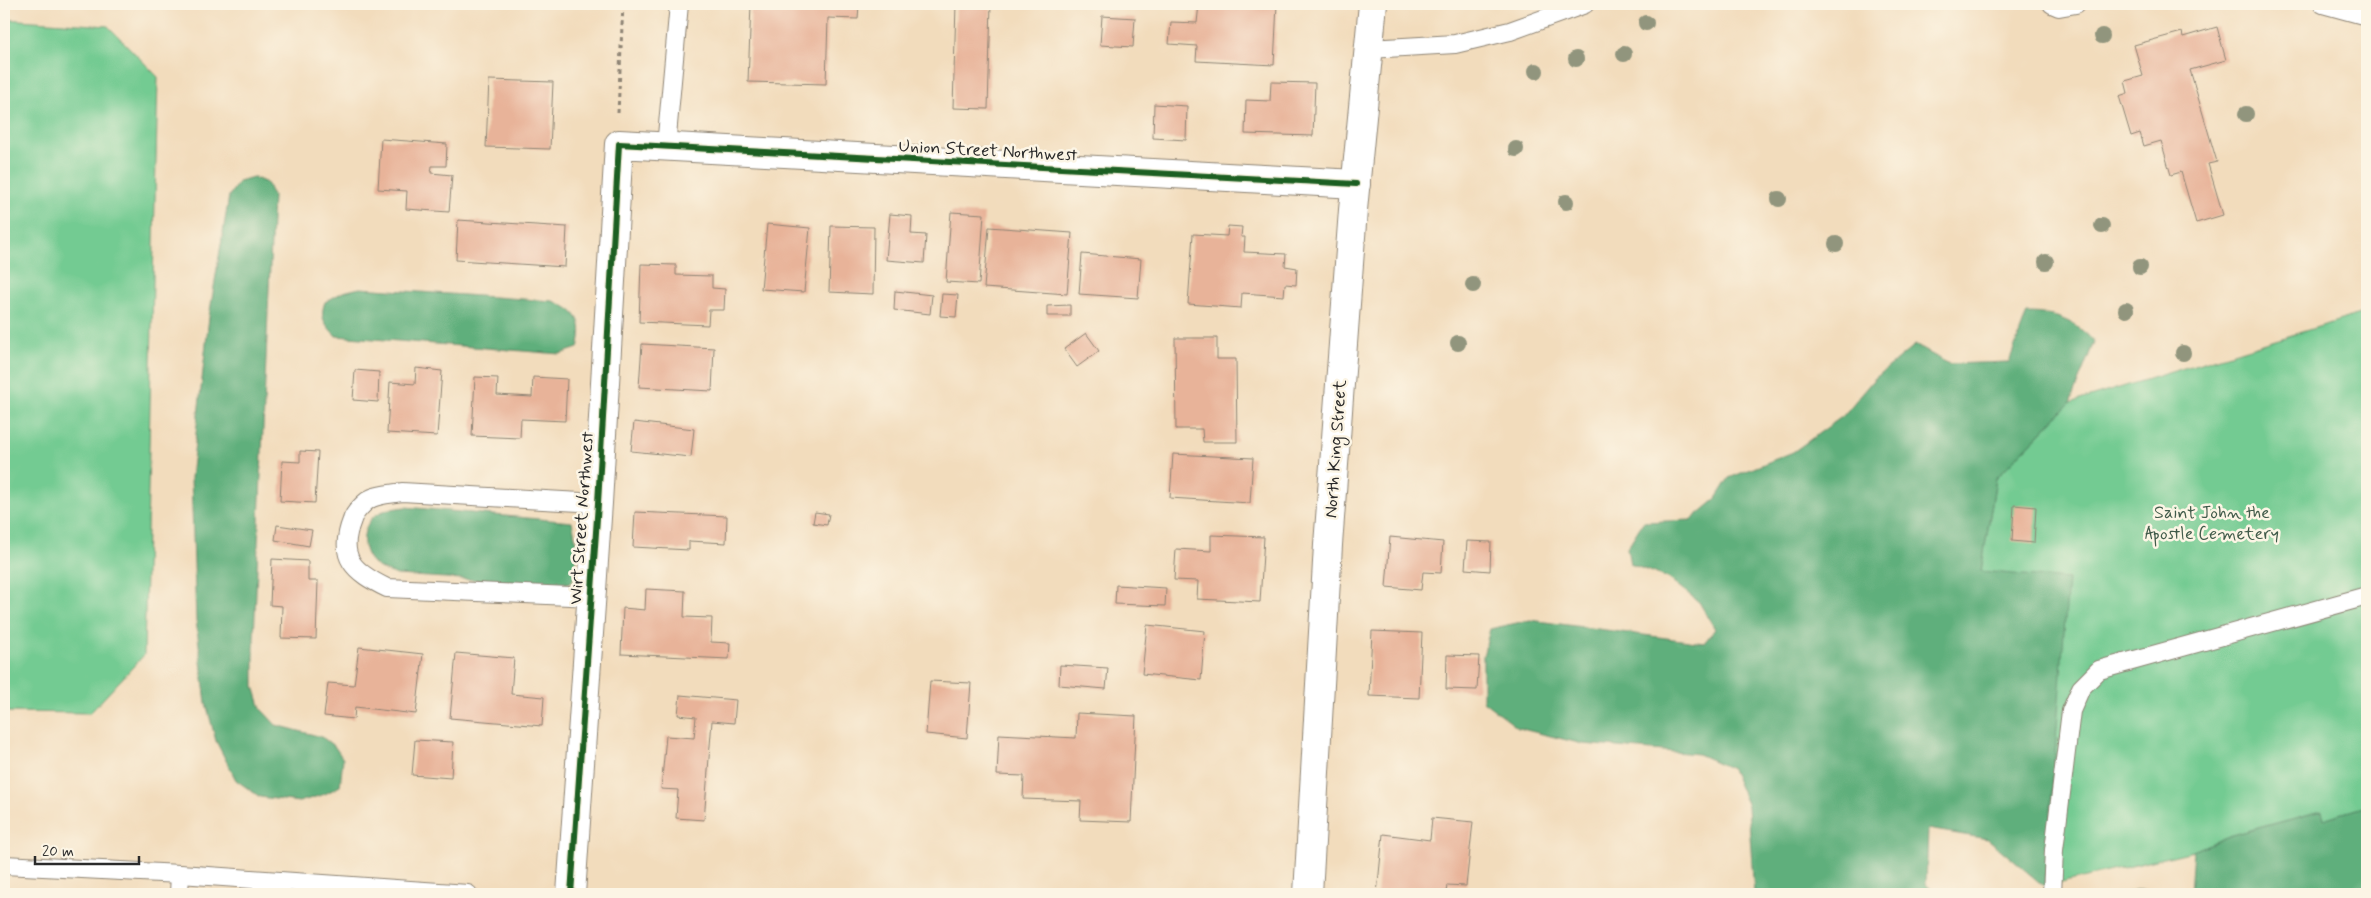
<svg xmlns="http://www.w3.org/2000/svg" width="2371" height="898" font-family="Mynerve,sans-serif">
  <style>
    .green { fill: #73cb92; stroke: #4f7b5e }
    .forest { fill: #5eaf7c; stroke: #446d54 }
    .building { fill: #e8b399 }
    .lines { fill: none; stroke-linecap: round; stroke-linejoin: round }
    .service-casing { stroke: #8e8474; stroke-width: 20 }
    .minor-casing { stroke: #8e8474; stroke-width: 30 }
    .primary-casing { stroke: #8e8474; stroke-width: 30 }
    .path { stroke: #8e8474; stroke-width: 3; stroke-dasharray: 4 4; stroke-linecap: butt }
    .service { stroke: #fff; stroke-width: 18 }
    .minor { stroke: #fff; stroke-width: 28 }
    .primary { stroke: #fff; stroke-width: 28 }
    .cycleway-casing { stroke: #fcf5e5; stroke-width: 9 }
    .cycleway { stroke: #1b5e20; stroke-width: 6 }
    .tree { fill: #91957d }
    .labels { text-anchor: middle; stroke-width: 5; stroke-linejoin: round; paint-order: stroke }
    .street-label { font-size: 18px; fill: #2b2b2b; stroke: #fcf5e5 }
    .park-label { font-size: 18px; fill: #415b4a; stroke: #fcf5e5 }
  </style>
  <rect width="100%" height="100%" fill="#fcf5e5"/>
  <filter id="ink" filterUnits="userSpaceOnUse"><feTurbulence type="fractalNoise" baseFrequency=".02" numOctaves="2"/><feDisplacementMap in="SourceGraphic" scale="10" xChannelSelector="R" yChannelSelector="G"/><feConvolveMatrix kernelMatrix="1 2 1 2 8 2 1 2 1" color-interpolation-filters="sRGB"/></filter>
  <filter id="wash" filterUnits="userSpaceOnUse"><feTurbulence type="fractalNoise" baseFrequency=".0096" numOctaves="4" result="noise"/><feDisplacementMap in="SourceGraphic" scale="20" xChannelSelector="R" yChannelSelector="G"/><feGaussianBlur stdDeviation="1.12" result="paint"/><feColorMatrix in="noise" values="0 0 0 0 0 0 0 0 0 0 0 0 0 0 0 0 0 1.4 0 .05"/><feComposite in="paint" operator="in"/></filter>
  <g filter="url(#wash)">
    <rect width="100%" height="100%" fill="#f2dcbc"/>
    <g class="green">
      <path d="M4,19l104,7 50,51 -14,578 -54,58 -86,-1z"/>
      <path d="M2367,312v494l-44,13 -2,-8 -92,25 -36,15 -148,36 -64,-316 15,-93 74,-75z"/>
    </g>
    <g class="forest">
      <path d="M253,177l14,6 6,13 -19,442v48l7,23 15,16 46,12 13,10 8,12 -3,27 -15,8 -26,8 -39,-5 -24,-17 -20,-39 -10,-38 -10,-83 -5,-142 18,-161 20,-121 10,-15z"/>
      <path d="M360,288l193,13c25,10 32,20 25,47l-18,6 -224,-18c-11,-12 -17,-18 -11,-34l18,-10z"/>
      <path d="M2027,313c27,0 49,8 67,29l-24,61 -74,75 -15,93 87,8 -23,308 -57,-48 -60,-10 -2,55 10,10h-182l-6,-88 -16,-37 -34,-15 -115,-10 -65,-16 -35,-27v-45l7,-27 40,-9 174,23 11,-14 -16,-27 -31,-24 -38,-14 -3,-16 16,-26 48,-2 24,-20 14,-22 64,-26 50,-36 30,-36 42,-35 34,19 60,-2z"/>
      <path d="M405,507l167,15c5,19 7,41 0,60l-14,3 -161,-10c-6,-3 -13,-4 -19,-8 -20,-13 -19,-45 3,-55 7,-3 16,-4 24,-5z"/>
      <path d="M2367,806v88h-245l13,-4 55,2 3,-41 36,-15 92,-25 2,8z"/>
    </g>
    <g id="blocks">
      <g class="building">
        <path d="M751,4h108l-1,15 -30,-1 -2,66 -78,-2z"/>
        <path d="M956,4h35l-3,105 -35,-1z"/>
        <path d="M1199,4h78l-3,61 -78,-4 1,-15 -28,-2 2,-22 26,1z"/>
        <path d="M1102,16l33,2 -2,29 -33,-2z"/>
        <path d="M2217,27l9,33 -36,10 27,92 -9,2 15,51 -27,8 -15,-51 -10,3 -10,-34 -17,5 -4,-13 -9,3 -12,-40 9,-3 -3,-12 18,-5 -9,-31 48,-13 1,5z"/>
        <path d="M489,80l64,2 -3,67 -64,-2z"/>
        <path d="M1271,82l44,1 -2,53 -68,-2 1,-34 24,1z"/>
        <path d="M1154,104l33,2 -1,34 -33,-2z"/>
        <path d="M381,139l66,5 -1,22h-14l-1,7 21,2 -3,37 -43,-3 1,-18 -29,-2z"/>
        <path d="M951,212l33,2 -5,70 -33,-2z"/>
        <path d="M890,214l22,2 -1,18 15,1 -2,28 -38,-3z"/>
        <path d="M458,220l109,7 -2,40 -109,-7z"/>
        <path d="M767,224l43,4 -6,64 -43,-3z"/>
        <path d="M831,226l43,1 -1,67 -44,-2z"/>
        <path d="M1228,226l14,1 -1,10h4l-1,15 42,2 -1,12 12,2 -1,17 -11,-1 -1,12 -42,-3 -1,15 -53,-4 5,-70 34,2z"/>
        <path d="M989,227l83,6 -5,61 -83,-6z"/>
        <path d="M1082,254l59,5 -3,39 -59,-4z"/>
        <path d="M641,264l35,1v10l36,1v12l13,1 -1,21h-15l-1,15 -69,-3z"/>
        <path d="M895,291l37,4 -2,19 -36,-4z"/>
        <path d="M942,294l16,1 -2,22 -16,-1z"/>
        <path d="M1070,305v11h-23v-10z"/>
        <path d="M1086,333l13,18 -22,16 -13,-18z"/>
        <path d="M1175,338h42v21h19l1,83h-34l-1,-13h-26z"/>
        <path d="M642,344l72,4 -2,43 -73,-4z"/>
        <path d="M416,368l26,3 -5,65 -50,-3 3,-51 25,2z"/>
        <path d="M355,370l24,2 -1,30 -25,-2z"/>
        <path d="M475,377l23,1 -1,17 35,2 1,-20 34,2 -2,42 -44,-2 -1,19 -48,-2z"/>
        <path d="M634,422l60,7 -3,28 -60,-6z"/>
        <path d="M300,451l18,1 -3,51 -35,-2 2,-40 18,1z"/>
        <path d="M1173,454l80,4 -3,45 -80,-5z"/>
        <path d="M2014,505l22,2 -2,36 -22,-2z"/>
        <path d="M635,512l92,4 -1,27 -37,-2v9l-56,-3z"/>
        <path d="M815,512l14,2 -2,11 -14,-2z"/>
        <path d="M277,525l35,5 -3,16 -34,-6z"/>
        <path d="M1211,535l53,2 -4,65 -63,-3 1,-18 -24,-1 2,-31 35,2z"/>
        <path d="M1390,537l53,5 -2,31 -18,-1 -2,18 -35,-3z"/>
        <path d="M1467,541l24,1 -1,29 -25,-2z"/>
        <path d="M272,559l36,2v20h10l-2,58 -35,-1 1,-32 -12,-1z"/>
        <path d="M1116,585l50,3 -1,18 -50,-2z"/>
        <path d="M646,589l39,2 -1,26 28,1 -1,24 19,1 -1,16 -108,-5 2,-46 22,2z"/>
        <path d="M1147,625l58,6 -4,49 -59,-6z"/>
        <path d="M1372,631l50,2 -3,65 -50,-2z"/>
        <path d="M359,647l64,7 -7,60 -61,-7 -1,12 -30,-3 4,-33 26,2z"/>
        <path d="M456,653l58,5 -3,36 33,3 -2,29 -92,-8z"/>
        <path d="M1447,655l32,1 -2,34 -31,-1z"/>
        <path d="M1060,665l48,3 -2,21 -47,-4z"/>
        <path d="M930,681l41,2 -4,55 -41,-4z"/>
        <path d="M680,695l56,5 -2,23 -22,-2 -8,99 -28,-2 2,-28 -17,-1 5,-53 28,2 2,-21 -18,-2z"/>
        <path d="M1077,713l59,3 -5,106 -51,-2 1,-19 -58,-2 1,-23 -27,-1 2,-41 77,4z"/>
        <path d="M415,740l38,2 -2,36 -39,-3z"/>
        <path d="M1432,818l41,4 -7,64 -19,-1 -1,9h-69l6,-60 47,6z"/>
        <path d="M677,889l45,4v1h-45z"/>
        <path d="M1049,891l32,2v1h-32z"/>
      </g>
    </g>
  </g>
  <g filter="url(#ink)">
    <use href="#blocks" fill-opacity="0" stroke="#8e8474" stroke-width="1"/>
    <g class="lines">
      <defs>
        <g id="service">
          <path d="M2052,4l7,3 17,-3"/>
          <path d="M2323,4l44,12"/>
          <path d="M1369,49l86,-5 55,-13 75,-27"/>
          <path d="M666,147l13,-143"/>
          <path d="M592,597l-205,-9c-33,-16 -50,-30 -35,-68 2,-7 13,-19 20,-22 9,-4 21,-4 30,-6l196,11"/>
          <path d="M4,865l176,9 288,20"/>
          <path d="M179,894l1,-20"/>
          <path d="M2052,894l2,-44 17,-139 10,-23 18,-18 268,-74"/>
        </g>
        <path id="minor" d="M571,894l27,-391 21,-359 737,40"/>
        <path id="primary" d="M1308,894l20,-349 25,-335 20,-206"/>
      </defs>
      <use href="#service" class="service-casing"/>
      <use href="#minor" class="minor-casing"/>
      <use href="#primary" class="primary-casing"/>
      <path class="path" d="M618,113l5,-109"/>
      <use href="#service" class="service"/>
      <use href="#minor" class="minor"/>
      <use href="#primary" class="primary"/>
      <defs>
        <path id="cycleway" d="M571,894l27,-391 21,-359 737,40"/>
      </defs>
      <use href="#cycleway" class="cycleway-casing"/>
      <use href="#cycleway" class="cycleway"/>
    </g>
    <g class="tree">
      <circle cx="1646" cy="23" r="8"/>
      <circle cx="2102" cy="36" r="8"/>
      <circle cx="1624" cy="54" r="8"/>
      <circle cx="1576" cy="59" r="8"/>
      <circle cx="1536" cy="71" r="8"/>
      <circle cx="2246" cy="114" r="8"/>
      <circle cx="1516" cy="149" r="8"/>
      <circle cx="1779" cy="199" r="8"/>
      <circle cx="1566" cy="202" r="8"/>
      <circle cx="2102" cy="226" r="8"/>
      <circle cx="1836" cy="244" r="8"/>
      <circle cx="2046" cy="262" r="8"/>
      <circle cx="2140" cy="267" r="8"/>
      <circle cx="1473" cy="285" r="8"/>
      <circle cx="2126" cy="310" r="8"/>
      <circle cx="1458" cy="343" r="8"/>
      <circle cx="2183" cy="353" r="8"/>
    </g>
  </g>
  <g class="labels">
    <g class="street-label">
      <text transform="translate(988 150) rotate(3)" y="6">Union Street Northwest</text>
      <text transform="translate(1335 449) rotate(-86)" y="6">North King Street</text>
      <text transform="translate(581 518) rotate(-86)" y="6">Wirt Street Northwest</text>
    </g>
    <g class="park-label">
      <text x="2212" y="518">Saint John the<tspan x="2212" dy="21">Apostle Cemetery</tspan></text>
    </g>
  </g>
  <rect width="2371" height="898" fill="none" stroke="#fcf5e5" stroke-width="20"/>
  <path d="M35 856v8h104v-8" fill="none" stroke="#2b2b2b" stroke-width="2.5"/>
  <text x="42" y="856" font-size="15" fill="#2b2b2b" stroke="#fcf5e5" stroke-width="4" paint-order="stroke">20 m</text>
</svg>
